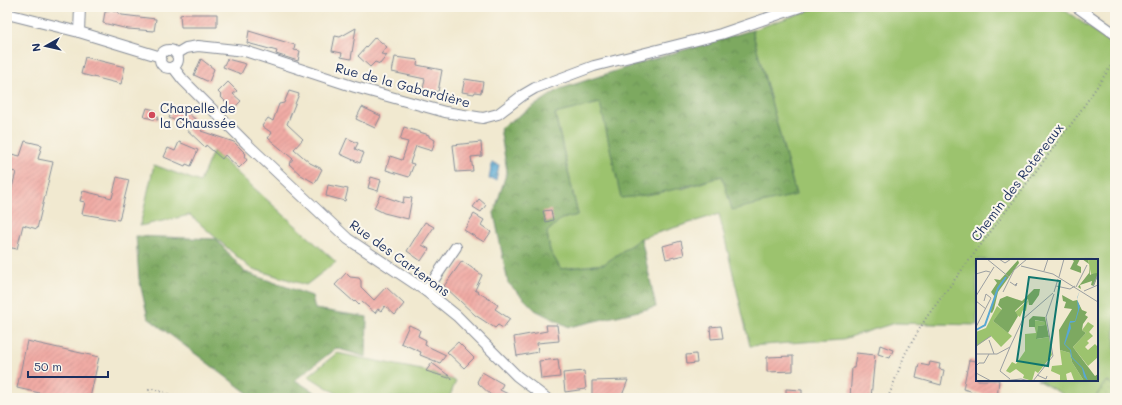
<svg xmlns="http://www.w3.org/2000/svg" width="1122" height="405" font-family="Mali,sans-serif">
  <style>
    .grass { fill: #9cc36e; stroke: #5c7966 }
    .forest { fill: url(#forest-crowns); stroke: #4c6c60 }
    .park { fill: url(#park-dots); stroke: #5c7966 }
    .water { fill: url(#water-waves); stroke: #3a6c98 }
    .building { fill: url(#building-hatch) }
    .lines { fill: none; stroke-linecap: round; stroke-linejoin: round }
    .minor-casing { stroke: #868c97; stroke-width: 12 }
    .path { stroke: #868c97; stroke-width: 2; stroke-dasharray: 1 3; stroke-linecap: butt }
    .minor { stroke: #fff; stroke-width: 10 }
    .poi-dot { fill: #d1495b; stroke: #fbf7ec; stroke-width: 1.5 }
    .labels { text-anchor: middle; stroke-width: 4; stroke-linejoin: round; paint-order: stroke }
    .street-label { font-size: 13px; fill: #1b2f5e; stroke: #fbf7ec }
    .poi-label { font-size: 13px; fill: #1b2f5e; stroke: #fbf7ec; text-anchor: start }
    .inset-river { fill: none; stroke: #59a8d3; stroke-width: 2 }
    .inset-road { fill: none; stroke: #9b9fa2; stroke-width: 1 }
    .view { fill: #0f766e; fill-opacity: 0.15; stroke: #0f766e; stroke-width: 2 }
    .inset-edge { fill: none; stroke: #1b2f5e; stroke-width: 2 }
  </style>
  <defs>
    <pattern id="forest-crowns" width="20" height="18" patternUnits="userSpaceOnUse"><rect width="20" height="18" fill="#7da961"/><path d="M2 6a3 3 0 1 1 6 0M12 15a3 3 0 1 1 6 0" fill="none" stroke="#668a53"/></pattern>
    <pattern id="park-dots" width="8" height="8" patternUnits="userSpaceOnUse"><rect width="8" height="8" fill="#9cc36e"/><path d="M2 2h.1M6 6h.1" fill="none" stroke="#7e9f5e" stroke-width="1.8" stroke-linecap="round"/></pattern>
    <pattern id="water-waves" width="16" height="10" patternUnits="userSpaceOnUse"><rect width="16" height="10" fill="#59a8d3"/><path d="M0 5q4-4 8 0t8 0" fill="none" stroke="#4989ae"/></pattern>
    <pattern id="building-hatch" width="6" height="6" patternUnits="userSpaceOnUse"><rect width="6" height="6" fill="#f0aba4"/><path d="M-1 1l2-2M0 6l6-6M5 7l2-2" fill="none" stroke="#cd9390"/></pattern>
  </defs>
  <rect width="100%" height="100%" fill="#fbf7ec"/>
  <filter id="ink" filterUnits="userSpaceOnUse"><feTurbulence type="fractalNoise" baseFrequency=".025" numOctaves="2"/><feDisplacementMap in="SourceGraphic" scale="8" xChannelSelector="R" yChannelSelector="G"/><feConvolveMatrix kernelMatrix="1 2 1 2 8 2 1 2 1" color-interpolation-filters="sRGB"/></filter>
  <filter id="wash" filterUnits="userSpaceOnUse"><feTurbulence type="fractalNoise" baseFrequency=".012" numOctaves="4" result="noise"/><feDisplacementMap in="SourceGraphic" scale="16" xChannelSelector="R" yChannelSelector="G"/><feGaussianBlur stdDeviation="0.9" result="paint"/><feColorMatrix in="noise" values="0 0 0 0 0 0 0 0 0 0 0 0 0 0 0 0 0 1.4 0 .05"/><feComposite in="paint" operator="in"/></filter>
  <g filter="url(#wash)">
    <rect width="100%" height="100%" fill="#f1e9d0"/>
    <g class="grass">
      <path d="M819,7h241l55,38v341l-9,-5 -11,17h-26l-32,-18h60v-120h-120v65l-82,-2 -52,16 -93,7 -31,-132 -78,24 -37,26 -43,5 -11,-18 -3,-19 14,-13 17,-4 -23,-102 45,-10 82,86 40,-13 74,19 -44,-165z"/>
      <path d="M213,151l123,111 -30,23 -56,-17 -60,-53 -50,11 14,-61 46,17z"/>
      <path d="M337,353l89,18 30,10 -7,17h-105l-36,-22z"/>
    </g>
    <g class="forest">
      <path d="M752,30l44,165 -64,15 -10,-34c-35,11 -65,19 -101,22l-21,-95 -45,11 23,101 -17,4 -14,13 3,19 11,18 43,-5 37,-26 15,69 -87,20 -34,-17 -27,-27 -14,-70 13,-42 -7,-43 60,-39 83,-27z"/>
      <path d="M136,236l80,3 29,33 67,24 3,13 52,8 -1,40 -30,-9 -41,32 29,18h-70l-106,-80 -9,-39z"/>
    </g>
    <path class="park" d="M1106,381l9,5v12h-20z"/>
    <path class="water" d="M492,163l7,2 -3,15 -7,-1z"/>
    <g id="blocks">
      <g class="building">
        <path d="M118,11v2l4,2 34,4 -2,12 -26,-2 -25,-6 2,-11z"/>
        <path d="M185,14h32v13h-36l-1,-12z"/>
        <path d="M356,28l-5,31 -10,-2 1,-4 -10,-2 3,-15 5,1z"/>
        <path d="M249,31l46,14 -1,5 6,1 -2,10 -22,-7 1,-3 -30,-8z"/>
        <path d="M375,37l12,10 -6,7 6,1 -7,9 -5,-2 -5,5 -12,-11z"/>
        <path d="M85,57l40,10 -4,17 -40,-10z"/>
        <path d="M395,57l23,3 -1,5 25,5 -4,22 -15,-3 2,-10 -33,-7z"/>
        <path d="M201,59l13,10 -5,13 -15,-7z"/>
        <path d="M227,59l19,5 -5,10 -18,-7z"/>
        <path d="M465,79l18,3 -2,11 -6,-1 -1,2 -12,-2z"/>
        <path d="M228,82l9,9 -4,3 8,7 -8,8 -13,-13 1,-1 -3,-3z"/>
        <path d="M289,91l10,3 -12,30 16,15 -9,10 16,14 12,6 -7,14 -14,-8 -12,-11 4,-5 -25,-21 4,-5 -10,-7 6,-8 5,3 6,-17 5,-1z"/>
        <path d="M181,107l23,20 -3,4 33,11 12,12 -2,2 3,4 -8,8 -14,-13 -3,4 -16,-14 -1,2 -26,-25 -10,-4 4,-10 6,2z"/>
        <path d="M362,107l19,9 -6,12 -19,-9z"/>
        <path d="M147,108l8,2 3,10 -14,-3z"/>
        <path d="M404,127l25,8v2l6,3 -3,11 -16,-5 -6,17 4,1 -5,13 -23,-7 4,-14 12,4 6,-18 -8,-2z"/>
        <path d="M347,138l11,5 -3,6 9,4 -4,10 -20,-9z"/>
        <path d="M25,141l17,4 -4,14 15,3 -16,67 -14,-4 -6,24 -10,-2v-40l9,-35 -9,-2v-17l13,3z"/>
        <path d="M179,142l19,8 -7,16 -5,-2 -1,2 -21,-9 4,-9 7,3z"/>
        <path d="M481,142l1,14 -11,1 2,14 -17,1 -3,-27z"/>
        <path d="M117,177l12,3 -10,40 -37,-6 3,-12 -5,-1 3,-10 29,7z"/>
        <path d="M371,177l10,3 -3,11 -10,-3z"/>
        <path d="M328,185l20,4 -3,12 -19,-5z"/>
        <path d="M380,195l23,8 1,-6 8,1 -4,21 -24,-6 -10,-5z"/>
        <path d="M479,199l7,6 -5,7 -8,-5z"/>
        <path d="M551,210l2,10 -7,2 -3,-11z"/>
        <path d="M474,214l10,6 -3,5 10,7 -7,10 -20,-12z"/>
        <path d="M425,222l9,5 -12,18 7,4 -8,12 -14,-10z"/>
        <path d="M681,241l3,14 -18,4 -3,-13z"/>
        <path d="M462,261l20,14 -7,15 23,15 -3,4 15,10 -7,9 -5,-3 -3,3 -20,-13 -31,-29z"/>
        <path d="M346,273l4,4 9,1 2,3v6l13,13 12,-13 18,17 -9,11 -10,-9 -4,5 -3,-2 -3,4 -13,-11 -3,3 -4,-4 -1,1 -19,-17z"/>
        <path d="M409,325l11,5 -2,6 8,4 -1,5 21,10 -6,8 -20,-8 1,-3 -20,-9z"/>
        <path d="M546,325h11l2,16 -22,2 1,9 -21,4 -3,-19 33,-6z"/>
        <path d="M721,326l2,12 -12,1 -1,-12z"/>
        <path d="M27,341l72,16 -9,41h-28l-45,-10z"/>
        <path d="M458,342l16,16 -10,10 -17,-16z"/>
        <path d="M880,345l13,5 -3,8 -12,-4z"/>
        <path d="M856,353l19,2 -4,43h-21l2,-30h2z"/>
        <path d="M696,354l1,9 -10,1 -1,-9z"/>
        <path d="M793,356v15l-26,1v-15z"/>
        <path d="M558,359l2,18 -19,2 -2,-18z"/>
        <path d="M969,360l8,1v19h22l-2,18 -34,-9z"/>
        <path d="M930,362l10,2 -1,5 5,1 -3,15 -25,-7 3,-14 10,2z"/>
        <path d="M432,363l20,15v1l-26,-8z"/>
        <path d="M584,371l2,18 -21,3 -2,-19z"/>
        <path d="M482,372l21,12 -3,6 16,8h-22l-17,-16z"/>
        <path d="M628,380l-7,18h-29v-17z"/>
        <path d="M786,389l16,1v8h-16z"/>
      </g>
    </g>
  </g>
  <g filter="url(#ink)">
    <use href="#blocks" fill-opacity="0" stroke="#868c97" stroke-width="1"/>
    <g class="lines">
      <defs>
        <g id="minor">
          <path d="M1077,7l38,27"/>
          <path d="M7,14l72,18 82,25"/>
          <path d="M79,32l1,-25"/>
          <circle cx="169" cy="59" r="9"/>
          <path d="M176,54l10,-6 12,-2 47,5 110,36 90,25 38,6 15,-4 25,-19 12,-7 59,-22 127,-32 79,-27"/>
          <path d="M173,67l10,13 63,63 102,96 78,52 31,25 60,60 29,22"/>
          <path d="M426,291l30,-44"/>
        </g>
      </defs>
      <use href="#minor" class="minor-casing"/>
      <g class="path">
        <path d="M152,398l-3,-8 4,-1 28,9"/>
        <path d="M888,398l17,-44 21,-36 149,-199 40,-59"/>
      </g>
      <use href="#minor" class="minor"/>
    </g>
  </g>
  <circle class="poi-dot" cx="152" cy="115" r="4"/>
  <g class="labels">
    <g class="street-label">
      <text transform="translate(403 85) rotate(15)" y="5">Rue de la Gabardière</text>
      <text transform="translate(1017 182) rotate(-53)" y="5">Chemin des Rotereaux</text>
      <text transform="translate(400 258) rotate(36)" y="5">Rue des Carterons</text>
    </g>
    <g class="poi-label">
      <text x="160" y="113">Chapelle de<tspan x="160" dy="15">la Chaussée</tspan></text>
    </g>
  </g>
  <g transform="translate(976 259)">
    <rect width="122" height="122" fill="#f1e9d0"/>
    <path d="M52,41l-2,11 -3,-1 -3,7 -6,-4zM21,47l5,4 -9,11 19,15 -11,11 -10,-11 -14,10 -1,-14 10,-4zM57,61l12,2v3l-7,1 -1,13 12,-2 3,18 -14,18 -3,-2 -3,10 -9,-3 1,-3 -8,-6 -6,4 -4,-2 6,-9 4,2 9,-13v-17l11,-1zM112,63l6,4 -5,6 4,4 -6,5 2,2 -4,4 3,3 7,-6 3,3v10l-10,9 -15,-19 13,-14 -4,-3zM84,91l10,3 2,9 12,19 -10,-1 -3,-8 -5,2 1,6h-7v-5l-9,-4 1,-5 10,-1z" fill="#9cc36e"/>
    <path d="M95,0h9l-3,6 4,2v6l-11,-4 4,-8zM106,0h6l1,5 1,11 8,-5v5l-4,11 -3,-1 1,-4 -12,4 1,4 -3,-2 11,-14v-9zM42,1l1,3 -21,29 -4,17 -2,4 -2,-1 5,-15 -4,-5 6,-9 -3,-4 6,1zM58,30h6l-1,6 -7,10h-3l-1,-6 -13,12 3,5 -10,17 -15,-12 9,-12 -4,-4 2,-6 7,-3 15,5zM86,36l11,6 4,-1 5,10 5,2 -2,3 3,2 -5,7 -1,6 4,3 -13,14 22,29 3,-2v7h-14l-12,-19 -2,-9 -10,-3 -1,-20 13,-21 -8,-1 2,-6 -3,-1zM57,57l12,1 4,20 -13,2 2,-13 7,-1v-3l-10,-2v7h-6v-7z" fill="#7da961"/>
    <path d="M112,0h10l-1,14 -6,1z" fill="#9cc36e"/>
    <path d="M104,31l-3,9 3,8 -4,13 -1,2 -5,1 1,5 -6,16 6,6 1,7 11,11 5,13 -4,-4 -2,-9 -11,-11 -1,-7 -6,-6 6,-23h5l3,-11 -1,-12z" fill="#59a8d3"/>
    <path class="inset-river" d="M0,71l9,-5 13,-37 8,-11"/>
    <path class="inset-road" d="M11,0l22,18M23,0l6,4 6,-4M45,7l32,8 45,28M68,12l4,-12M0,15l10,-3 4,1M83,18l5,-18M34,23l6,4 1,-3 -2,2M80,27l14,3 5,-3M117,27l5,-12M100,28l11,-22M108,32l14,-6M27,33l11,-22 13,-11M78,33l4,-13M0,37l18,-29M0,42l10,8M0,68l15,-29 -5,-4 -2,7M13,81l5,14M0,87l15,-10M0,95h21l13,-7 13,-28 30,-26M0,107l3,-3h5l5,-9M0,114l15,8M61,116l9,4 1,-3M34,120l-10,-8 10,-24M26,122l19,-2 9,2M57,122l20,-25 -7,-39 8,-23"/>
    <path class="view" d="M53,18l31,4 -12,85 -31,-5z"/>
    <rect width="122" height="122" class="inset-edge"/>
  </g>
  <rect width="1122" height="405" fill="none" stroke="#fbf7ec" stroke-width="24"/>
  <g transform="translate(46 46) rotate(262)" stroke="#fbf7ec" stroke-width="3" paint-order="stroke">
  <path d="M0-3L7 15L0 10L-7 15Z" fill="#1b2f5e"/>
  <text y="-6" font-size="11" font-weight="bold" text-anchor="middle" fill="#1b2f5e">N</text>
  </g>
  <path d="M28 371v6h80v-6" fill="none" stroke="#1b2f5e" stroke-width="2"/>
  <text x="34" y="371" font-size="12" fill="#1b2f5e" stroke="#fbf7ec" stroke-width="3" paint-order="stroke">50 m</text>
</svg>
